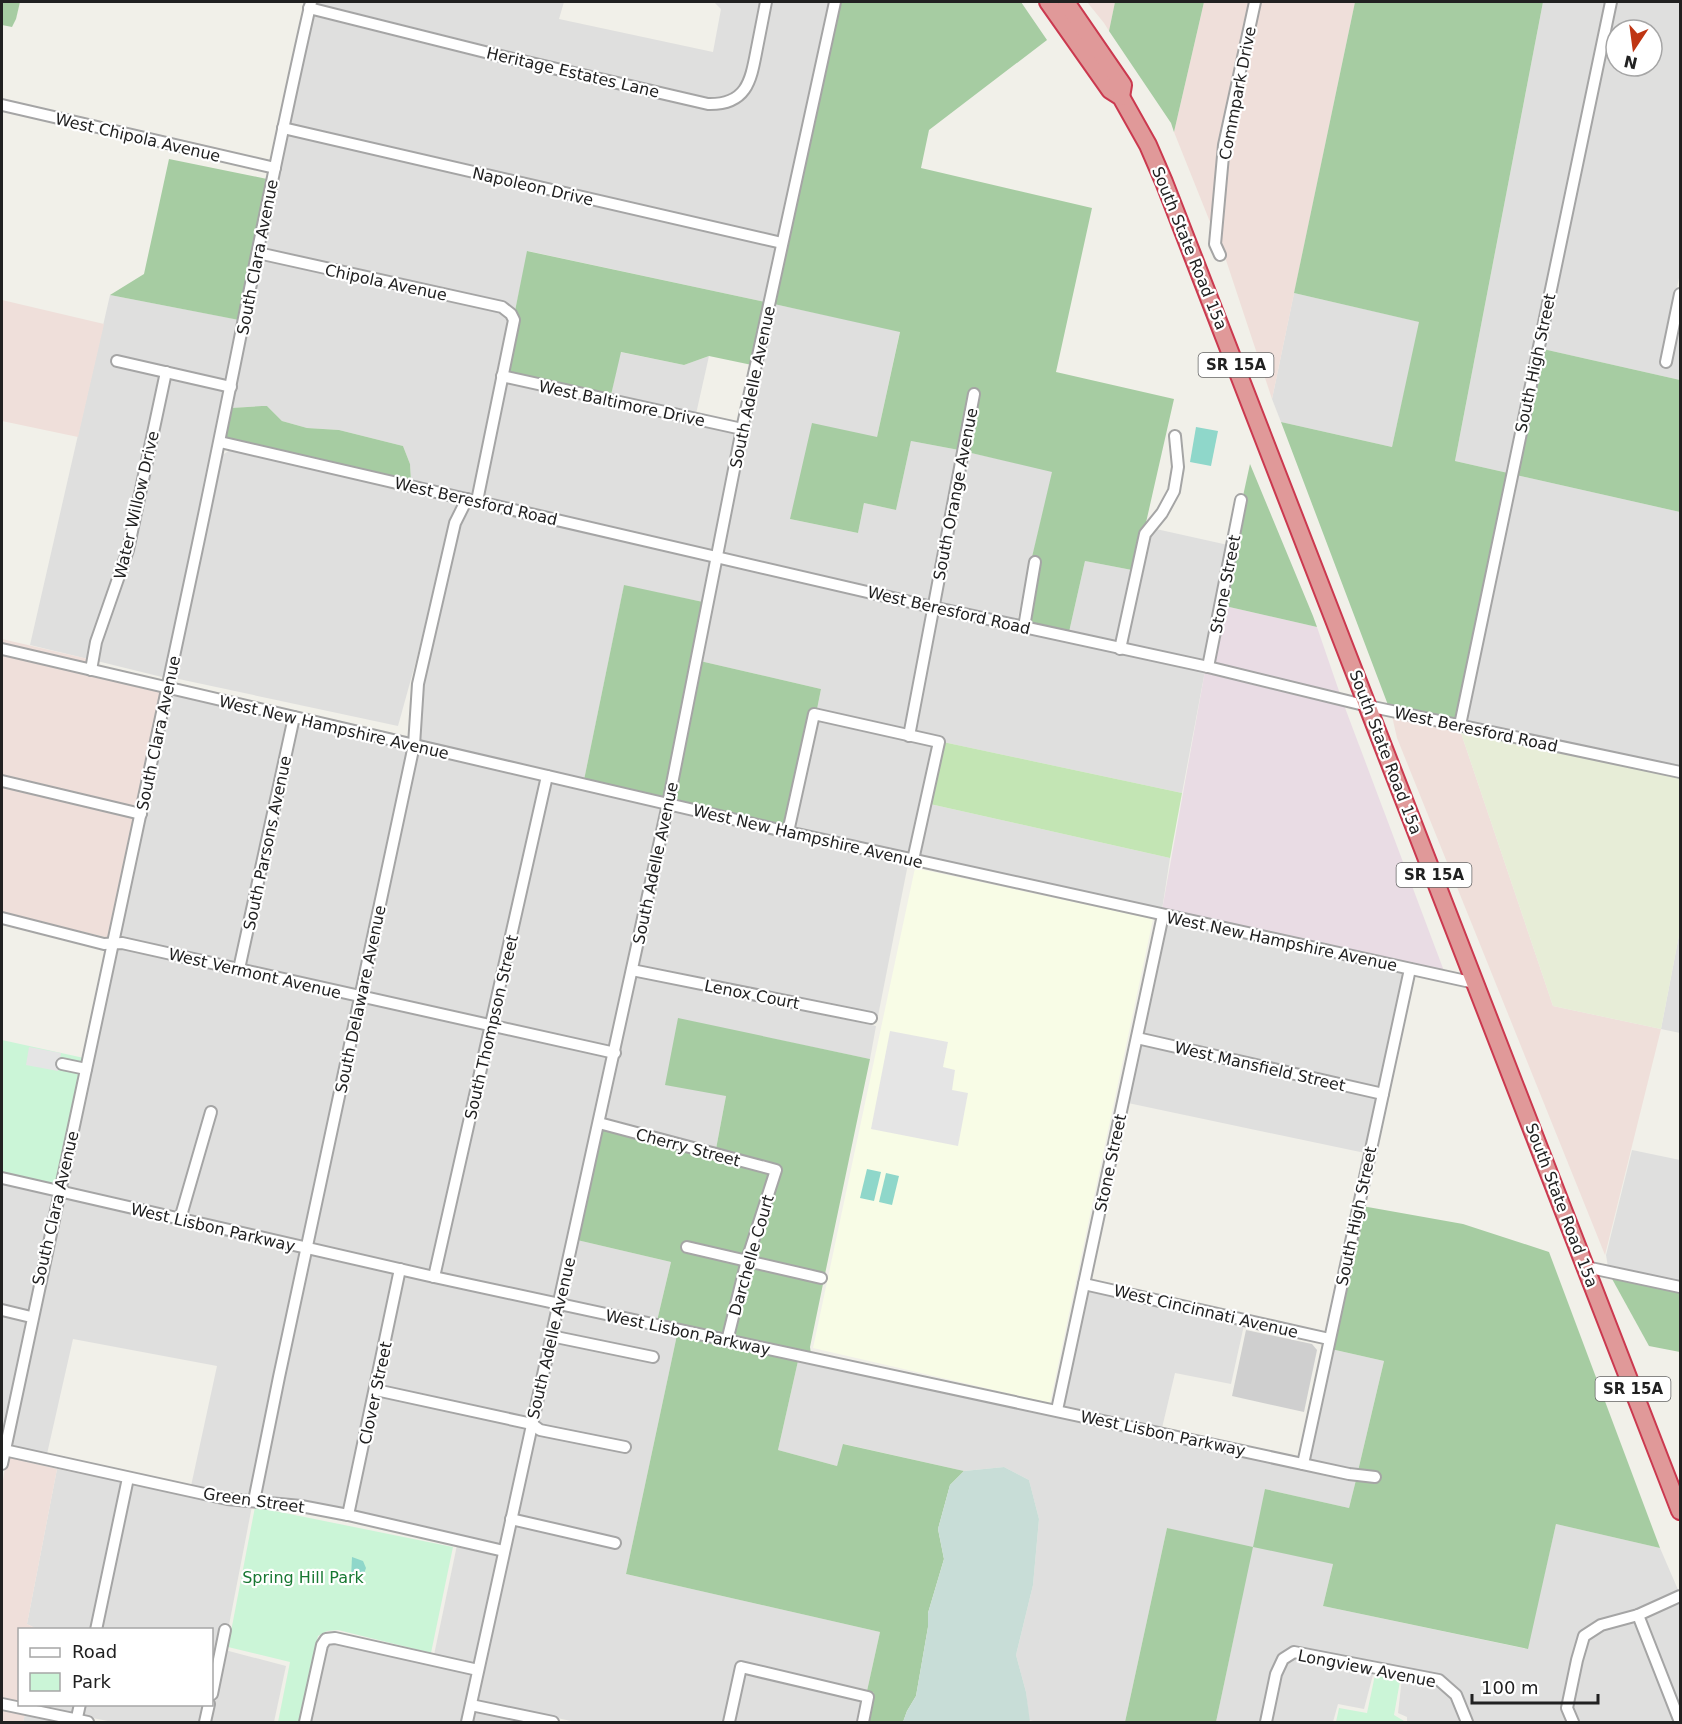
<svg xmlns="http://www.w3.org/2000/svg" width="1682" height="1724" font-family="'DejaVu Sans',sans-serif">
  <style>
    .residential { fill: #dfdfde; fill-rule: evenodd }
    .commercial { fill: #efdfda }
    .industrial { fill: #e9dce4 }
    .education { fill: #f8fce6 }
    .religious { fill: #cfcfcf }
    .farmland { fill: #e7edd7 }
    .grass { fill: #c3e5b4 }
    .forest { fill: #a6cca2 }
    .wetland { fill: #c8ddd7 }
    .park { fill: #cbf5d7 }
    .pitch { fill: #8fd7ca }
    .parking { fill: #e5e5e5 }
    .lines { fill: none; stroke-linecap: round; stroke-linejoin: round }
    .minor-casing { stroke: #a5a5a5; stroke-width: 14 }
    .highway-casing { stroke: #cb394f; stroke-width: 20 }
    .minor { stroke: #fff; stroke-width: 10 }
    .highway { stroke: #e09999; stroke-width: 16 }
    .labels { text-anchor: middle; stroke-width: 4.5; stroke-linejoin: round; paint-order: stroke }
    .shield { fill: #fff; stroke: #646464; stroke-width: 1.5 }
    .shield-label { font-size: 15px; font-weight: bold; fill: #212121 }
    .street-label { font-size: 16px; fill: #212121; stroke: #fff }
    .park-label { font-size: 16px; fill: #177832; stroke: #fff }
  </style>
  <rect width="100%" height="100%" fill="#f1f0e9"/>
  <g class="residential">
    <path d="M315,2h249l-5,17 154,33 8,-43 -7,-7h48l-16,77 -10,14 -18,6h-9l-203,-47 -191,-48z"/>
    <path d="M770,2h60l-51,235 -491,-113 24,-110 395,95h12l21,-8 13,-17z"/>
    <path d="M1543,2h64l-99,471 -53,-12z"/>
    <path d="M1616,2h64v271l-19,92 8,2 11,-53v66l-137,-31zM1616,30h36v36h-36z"/>
    <path d="M286,134l491,113 -12,55 -237,-51 -13,60 -2,-3 -250,-58z"/>
    <path d="M261,259l239,53 8,6 2,3 -37,174 -62,-14 -1,-17 -7,-18 -64,-16 -32,-2 -25,-7 -15,-15 -36,2z"/>
    <path d="M1294,293l126,29 -28,125 -111,-25 -9,-23z"/>
    <path d="M110,295l130,25 -12,61 -114,-25 -2,9 49,11 -37,173 -36,110 -58,-14z"/>
    <path d="M774,304l126,27 -23,106 -87,82 68,14 6,-30 32,7 15,-69 48,9 -30,151 -208,-48z"/>
    <path d="M620,352l64,13 25,-9 -13,58 -85,-19z"/>
    <path d="M169,378l57,13 -60,287 -69,-17 3,-18 32,-92z"/>
    <path d="M505,382l232,51 -24,118 -231,-54z"/>
    <path d="M230,450l221,51 4,3 2,5 -5,6 -36,146 -18,65 -224,-48 47,-222z"/>
    <path d="M967,452l86,19 -36,150 -80,-18z"/>
    <path d="M1516,475l164,37v255l-215,-46z"/>
    <path d="M469,504l242,57 -8,41 -79,-16 -40,194 -165,-39 4,-56 36,-160z"/>
    <path d="M1156,529l72,16 -23,117 -80,-17 23,-108z"/>
    <path d="M1085,561l47,9 -16,73 -47,-11z"/>
    <path d="M719,563l208,48 -22,119 -88,-21 4,-20 -121,-28z"/>
    <path d="M935,613l270,58 -23,122 -239,-51 1,-4 -30,-6z"/>
    <path d="M171,694l118,27 -53,242 -117,-25z"/>
    <path d="M817,719l117,27 -24,108 -116,-26z"/>
    <path d="M297,723l112,26 -51,242 -113,-26z"/>
    <path d="M417,751l125,29 -53,240 -123,-27z"/>
    <path d="M551,782l111,26 -51,239 -113,-25z"/>
    <path d="M930,804l240,54 -8,52 -244,-54z"/>
    <path d="M671,810l237,54 -30,152 -241,-50z"/>
    <path d="M1167,921l238,51 -25,116 -238,-53z"/>
    <path d="M1680,930v103l-19,-4z"/>
    <path d="M117,948l239,52 -52,243 -119,-27 31,-107 -7,-3 -32,108 -112,-27z"/>
    <path d="M635,976l241,50 -6,33 -192,-40 48,77 -10,53 -112,-29z"/>
    <path d="M364,1002l123,27 -56,243 -119,-27z"/>
    <path d="M495,1031l114,25 -54,242 -116,-24z"/>
    <path d="M1140,1044l238,54 -13,55 -237,-50z"/>
    <path d="M1632,1150l48,10v122l-72,-15 -2,-12z"/>
    <path d="M2,1183l52,12 -26,116 -26,-6z"/>
    <path d="M63,1197l238,55 -50,244 -60,-10 26,-120 -144,-27 -26,115 -37,-8z"/>
    <path d="M577,1240l94,22 -14,59 -94,-21z"/>
    <path d="M310,1254l85,20 -51,236 -84,-13z"/>
    <path d="M403,1276l150,32 -25,111 -147,-33z"/>
    <path d="M1087,1289l157,36 -13,59 -56,-11 -13,55 -100,-21z"/>
    <path d="M561,1310l116,25 -51,239 254,58 -13,59 -128,-29 -14,60h-149l-100,-21 38,-177 104,24 2,-8 -104,-25 18,-83 95,20 1,-9 -88,-18 -5,-3 17,-80 102,20 1,-9 -101,-21z"/>
    <path d="M2,1315l24,6 -24,121z"/>
    <path d="M1331,1349l53,12 -26,110 -50,-11z"/>
    <path d="M798,1361l558,119 -7,28 -84,-19 68,75 -10,42 204,43 29,-125 104,24 19,44 -97,40 -14,90h-96l-32,-47 -145,-28 -15,6 -3,4 -16,65h-45l26,-124 -63,-66 -12,-4 -42,194h-88l-8,-2 -3,-28 -10,-37 17,-70 6,-66 -10,-39 -25,-13 -40,4 -120,-27 -7,22 -59,-16z"/>
    <path d="M379,1395l147,33 -25,118 -148,-35z"/>
    <path d="M57,1469l66,13 -31,147h-55l-10,-5z"/>
    <path d="M131,1484l95,19 26,3 -23,119 -7,-1 -10,50v-44h-112z"/>
    <path d="M457,1545l42,10 -24,109 -41,-9z"/>
    <path d="M1680,1601v111l-37,-95z"/>
    <path d="M1635,1620l40,102h-98l-5,-15 9,-47 7,-21 14,-10z"/>
    <path d="M334,1642l139,32 -10,48h-154l16,-75 3,-4z"/>
    <path d="M225,1650l61,16 -12,56h-64z"/>
    <path d="M1295,1657l79,14 -10,38 -26,-5 -5,18h-63l11,-46 5,-14z"/>
    <path d="M744,1673l119,27 -5,22h-124z"/>
    <path d="M1402,1678l35,7 15,13 10,24h-55v-5l-9,-4z"/>
    <path d="M28,1705h48l-3,9z"/>
    <path d="M84,1705h121l-4,17h-88l-31,-6z"/>
    <path d="M474,1710l56,12h-58z"/>
    <path d="M25,1714l40,8h-42z"/>
  </g>
  <g class="commercial">
    <path d="M1087,2h28l-6,29 -5,-8z"/>
    <path d="M1204,2h47l-39,225 -38,-95z"/>
    <path d="M1259,2h96l-83,397 -52,-157 8,-96z"/>
    <path d="M2,300l102,24 -26,113 -76,-16z"/>
    <path d="M2,639l86,20 -1,5 -85,-20z"/>
    <path d="M2,654l161,38 -25,116 -136,-32z"/>
    <path d="M1392,716l68,14 93,276 108,23 -56,226 -208,-517z"/>
    <path d="M2,786l134,32 -26,120 -108,-25z"/>
    <path d="M7,1457l50,12 -30,155 10,5 -17,1 -1,73 -17,-4v-214z"/>
    <path d="M2,1709l23,5 -2,8h-21z"/>
  </g>
  <g class="industrial">
    <path d="M1225,606l92,21 23,67 -126,-31z"/>
    <path d="M1205,671l139,34 100,266 -282,-61z"/>
  </g>
  <path class="education" d="M915,868l238,51 -103,484 -237,-55z"/>
  <path class="religious" d="M1246,1330l66,14 5,6 -13,62 -72,-16z"/>
  <path class="farmland" d="M1460,730l220,47v153l-19,99 -108,-23z"/>
  <path class="grass" d="M943,742l239,51 -12,65 -240,-54z"/>
  <g class="forest">
    <path d="M2,2h18l-4,17 -4,8 -10,-2z"/>
    <path d="M839,2h182l26,38 -118,90 -8,38 171,40 -36,164 118,27 -29,128 -13,43 -47,-9 -16,71 -40,-9 11,-64 -8,-2 20,-85 -85,-20 12,-62 -8,-1 -12,61 -48,-9 -15,69 -32,-7 -6,30 -68,-14 22,-96 65,14 23,-105 -126,-28z"/>
    <path d="M1115,2h89l-30,130 -3,-9 -62,-92z"/>
    <path d="M1355,2h188l-88,459 53,12 -51,247 -69,-15 -107,-283 111,25 27,-125 -125,-29z"/>
    <path d="M169,159l98,20 -28,141 -129,-25 34,-21z"/>
    <path d="M527,251l238,51 -13,63 -43,-9 -25,9 -63,-13 -10,43 -104,-22 10,-60 -2,-2z"/>
    <path d="M1543,349l137,31v132l-164,-37z"/>
    <path d="M262,406h5l15,15 25,7 32,2 64,16 7,18 1,17 -186,-42 6,-31z"/>
    <path d="M1250,464l63,152 4,11 -92,-21 21,-109 -3,-1z"/>
    <path d="M624,585l79,17 -39,197 -80,-19z"/>
    <path d="M700,661l121,28 -4,20 -6,-1 -26,118 -112,-26z"/>
    <path d="M678,1018l192,41 -45,215 -72,-17 29,-90 -66,-18 10,-53 -61,-11z"/>
    <path d="M602,1129l169,45 -26,81 -61,-13 -2,9 60,13 -18,71 -67,-14 14,-59 -94,-22z"/>
    <path d="M1362,1206l101,18 86,28 111,296 -104,-24 -28,125 -205,-43 10,-42 -80,-17 -37,175h-91l42,-194 86,19 12,-58 84,19 7,-28 23,2 1,-9 -22,-2 26,-110 -53,-12z"/>
    <path d="M750,1266l73,18 -13,63 1,7 -79,-17z"/>
    <path d="M1611,1277l69,15v60l-31,-6z"/>
    <path d="M677,1335l121,26 -20,89 59,16 6,-22 121,27 -14,14 -12,44 6,30 -16,54v14l-12,69 -9,15 -4,11h-36l7,-29 -7,-2 13,-59 -254,-58z"/>
  </g>
  <path class="wetland" d="M1004,1467l25,13 10,39 -6,66 -17,70 10,37 4,30h-127l4,-11 9,-15 12,-69v-14l16,-54 -6,-30 12,-44 14,-14z"/>
  <g class="park">
    <path d="M2,1040l82,18 -26,123c-16,7 -40,-3 -56,-7z"/>
    <path d="M255,1507l198,40 -22,106 -93,-23 -11,1 -9,5 -18,86h-22l12,-60 -62,-15z"/>
    <path d="M1375,1675l25,6 -6,34 10,6 -1,1h-67l3,-14 28,5z"/>
  </g>
  <g class="pitch">
    <path d="M1196,427l22,4 -7,35 -21,-4z"/>
    <path d="M867,1169l14,3 -7,29 -14,-3z"/>
    <path d="M886,1173l13,3 -7,29 -13,-3z"/>
    <path d="M352,1557l11,4 3,7 -3,8 -12,3z"/>
  </g>
  <g class="parking">
    <path d="M890,1031l58,11 -5,25 12,3 -3,20 16,3 -10,53 -87,-17z"/>
    <path d="M29,1047l32,6 -3,18 -32,-6z"/>
  </g>
  <g class="lines">
    <defs>
      <g id="minor">
        <path d="M309,8l196,49 203,47c40,1 43,-25 49,-56 3,-16 6,-31 9,-46"/>
        <path d="M2,105l273,63"/>
        <path d="M283,128l499,115"/>
        <path d="M258,253l244,54 9,7 3,6 -37,181"/>
        <path d="M1220,255l-5,-11 9,-99 31,-143"/>
        <path d="M117,361l114,26"/>
        <path d="M1666,362l14,-68"/>
        <path d="M502,376l240,53"/>
        <path d="M220,442l712,165 276,60 160,39 312,66"/>
        <path d="M1024,627l11,-65"/>
        <path d="M2,649l786,183 687,151"/>
        <path d="M1120,649l25,-115 17,-21 12,-22 4,-24 -3,-31"/>
        <path d="M1208,667l33,-167"/>
        <path d="M91,670l5,-28 32,-92 38,-178"/>
        <path d="M1460,725l151,-723"/>
        <path d="M909,736l65,-342"/>
        <path d="M2,781l139,33"/>
        <path d="M788,832l26,-118 125,28 -26,118"/>
        <path d="M2,918l102,26 18,-1 493,110"/>
        <path d="M239,969l55,-252"/>
        <path d="M632,970l239,48"/>
        <path d="M1137,1038l246,56"/>
        <path d="M62,1064l24,5"/>
        <path d="M599,1123l177,47 -29,90 -20,81"/>
        <path d="M2,1178l432,99 915,197 26,3"/>
        <path d="M180,1219l31,-107"/>
        <path d="M687,1247l134,31"/>
        <path d="M1586,1267l94,20"/>
        <path d="M434,1277l113,-501"/>
        <path d="M1084,1284l245,55"/>
        <path d="M2,1310l29,7"/>
        <path d="M551,1336l102,21"/>
        <path d="M376,1390l156,34 8,6 85,17"/>
        <path d="M1057,1410l106,-495"/>
        <path d="M4,1450l223,49 74,7 47,9 156,36"/>
        <path d="M2,1464c62,-304 130,-607 194,-911 39,-184 73,-369 115,-551"/>
        <path d="M1303,1464l107,-495"/>
        <path d="M254,1501l25,-124 135,-632 4,-61 37,-161 12,-24"/>
        <path d="M348,1515l52,-246"/>
        <path d="M511,1519l104,24"/>
        <path d="M1638,1615l42,107"/>
        <path d="M96,1630l32,-152"/>
        <path d="M212,1694l13,-64"/>
        <path d="M2,1704l86,18"/>
        <path d="M471,1705l82,17"/>
        <path d="M76,1722l4,-18"/>
        <path d="M205,1722l4,-18"/>
        <path d="M305,1722l17,-77 4,-6 9,-1 143,32"/>
        <path d="M467,1722l201,-918 74,-375 93,-427"/>
        <path d="M729,1722l12,-55 127,30 -5,25"/>
        <path d="M1266,1722l10,-48 7,-15 11,-7 145,28 17,15 11,27"/>
        <path d="M1573,1722l-6,-14 10,-48 7,-24 17,-11 37,-10 42,-19"/>
      </g>
      <g id="highway">
        <path d="M1048,2l62,88 11,7 27,48 16,37 516,1329"/>
        <path d="M1066,2l57,83 -2,12"/>
      </g>
    </defs>
    <use href="#minor" class="minor-casing"/>
    <use href="#highway" class="highway-casing"/>
    <use href="#minor" class="minor"/>
    <use href="#highway" class="highway"/>
  </g>
  <g class="labels">
    <g class="shield">
      <rect x="1198.5" y="353" width="75" height="24" rx="4.5"/>
      <rect x="1396.5" y="863" width="75" height="24" rx="4.5"/>
      <rect x="1595.5" y="1377" width="75" height="24" rx="4.5"/>
    </g>
    <g class="shield-label">
      <text x="1236" y="370">SR 15A</text>
      <text x="1434" y="880">SR 15A</text>
      <text x="1633" y="1394">SR 15A</text>
    </g>
    <g class="street-label">
      <text transform="translate(573 72) rotate(13)" y="6">Heritage Estates Lane</text>
      <text transform="translate(1237 93) rotate(-79)" y="6">Commpark Drive</text>
      <text transform="translate(138 137) rotate(13)" y="6">West Chipola Avenue</text>
      <text transform="translate(533 186) rotate(13)" y="6">Napoleon Drive</text>
      <text transform="translate(1190 248) rotate(68)" y="6">South State Road 15a</text>
      <text transform="translate(257 257) rotate(-79)" y="6">South Clara Avenue</text>
      <text transform="translate(386 282) rotate(12)" y="6">Chipola Avenue</text>
      <text transform="translate(1535 363) rotate(-78)" y="6">South High Street</text>
      <text transform="translate(752 387) rotate(-78)" y="6">South Adelle Avenue</text>
      <text transform="translate(622 403) rotate(12)" y="6">West Baltimore Drive</text>
      <text transform="translate(955 494) rotate(-79)" y="6">South Orange Avenue</text>
      <text transform="translate(476 501) rotate(13)" y="6">West Beresford Road</text>
      <text transform="translate(136 505) rotate(-77)" y="6">Water Willow Drive</text>
      <text transform="translate(1225 584) rotate(-79)" y="6">Stone Street</text>
      <text transform="translate(949 610) rotate(13)" y="6">West Beresford Road</text>
      <text transform="translate(334 727) rotate(13)" y="6">West New Hampshire Avenue</text>
      <text transform="translate(1476 729) rotate(12)" y="6">West Beresford Road</text>
      <text transform="translate(158 733) rotate(-78)" y="6">South Clara Avenue</text>
      <text transform="translate(1386 752) rotate(69)" y="6">South State Road 15a</text>
      <text transform="translate(808 836) rotate(13)" y="6">West New Hampshire Avenue</text>
      <text transform="translate(267 843) rotate(-78)" y="6">South Parsons Avenue</text>
      <text transform="translate(655 863) rotate(-78)" y="6">South Adelle Avenue</text>
      <text transform="translate(1282 941) rotate(12)" y="6">West New Hampshire Avenue</text>
      <text transform="translate(255 973) rotate(13)" y="6">West Vermont Avenue</text>
      <text transform="translate(752 994) rotate(11)" y="6">Lenox Court</text>
      <text transform="translate(360 999) rotate(-78)" y="6">South Delaware Avenue</text>
      <text transform="translate(491 1027) rotate(-77)" y="6">South Thompson Street</text>
      <text transform="translate(1260 1066) rotate(13)" y="6">West Mansfield Street</text>
      <text transform="translate(688 1147) rotate(15)" y="6">Cherry Street</text>
      <text transform="translate(1110 1163) rotate(-78)" y="6">Stone Street</text>
      <text transform="translate(1562 1205) rotate(69)" y="6">South State Road 15a</text>
      <text transform="translate(55 1208) rotate(-77)" y="6">South Clara Avenue</text>
      <text transform="translate(1356 1216) rotate(-78)" y="6">South High Street</text>
      <text transform="translate(213 1227) rotate(13)" y="6">West Lisbon Parkway</text>
      <text transform="translate(751 1255) rotate(-74)" y="6">Darchelle Court</text>
      <text transform="translate(1206 1311) rotate(13)" y="6">West Cincinnati Avenue</text>
      <text transform="translate(688 1332) rotate(12)" y="6">West Lisbon Parkway</text>
      <text transform="translate(551 1338) rotate(-77)" y="6">South Adelle Avenue</text>
      <text transform="translate(375 1393) rotate(-78)" y="6">Clover Street</text>
      <text transform="translate(1163 1433) rotate(12)" y="6">West Lisbon Parkway</text>
      <text transform="translate(254 1500) rotate(8)" y="6">Green Street</text>
      <text transform="translate(1367 1668) rotate(11)" y="6">Longview Avenue</text>
    </g>
    <g class="park-label">
      <text x="303" y="1583">Spring Hill Park</text>
    </g>
  </g>
  <rect width="1682" height="1724" fill="none" stroke="#212121" stroke-width="6"/>
  <rect x="18" y="1628" width="195" height="78" fill="#ffffff" stroke="#a6a6a6" stroke-width="1.5"/>
  <rect x="30" y="1648" width="30" height="9" fill="#ffffff" stroke="#a6a6a6" stroke-width="1.5"/>
  <text x="72" y="1658" font-size="18" fill="#212121">Road</text>
  <rect x="30" y="1673" width="30" height="18" fill="#cbf5d7" stroke="#a6a6a6" stroke-width="1.5"/>
  <text x="72" y="1688" font-size="18" fill="#212121">Park</text>
  <g transform="translate(1634 48) rotate(193)"><circle r="28" fill="#ffffff" stroke="#a6a6a6" stroke-width="1.5"/>
  <path d="M0-4.5L10 22L0 15L-10 22Z" fill="#bf3513"/>
  <text y="-9" font-size="16" font-weight="bold" text-anchor="middle" fill="#212121">N</text>
  </g>
  <path d="M1472 1694v9h126v-9" fill="none" stroke="#212121" stroke-width="3"/>
  <text x="1481" y="1694" font-size="18" fill="#212121" stroke="#ffffff" stroke-width="4.5" paint-order="stroke">100 m</text>
</svg>
